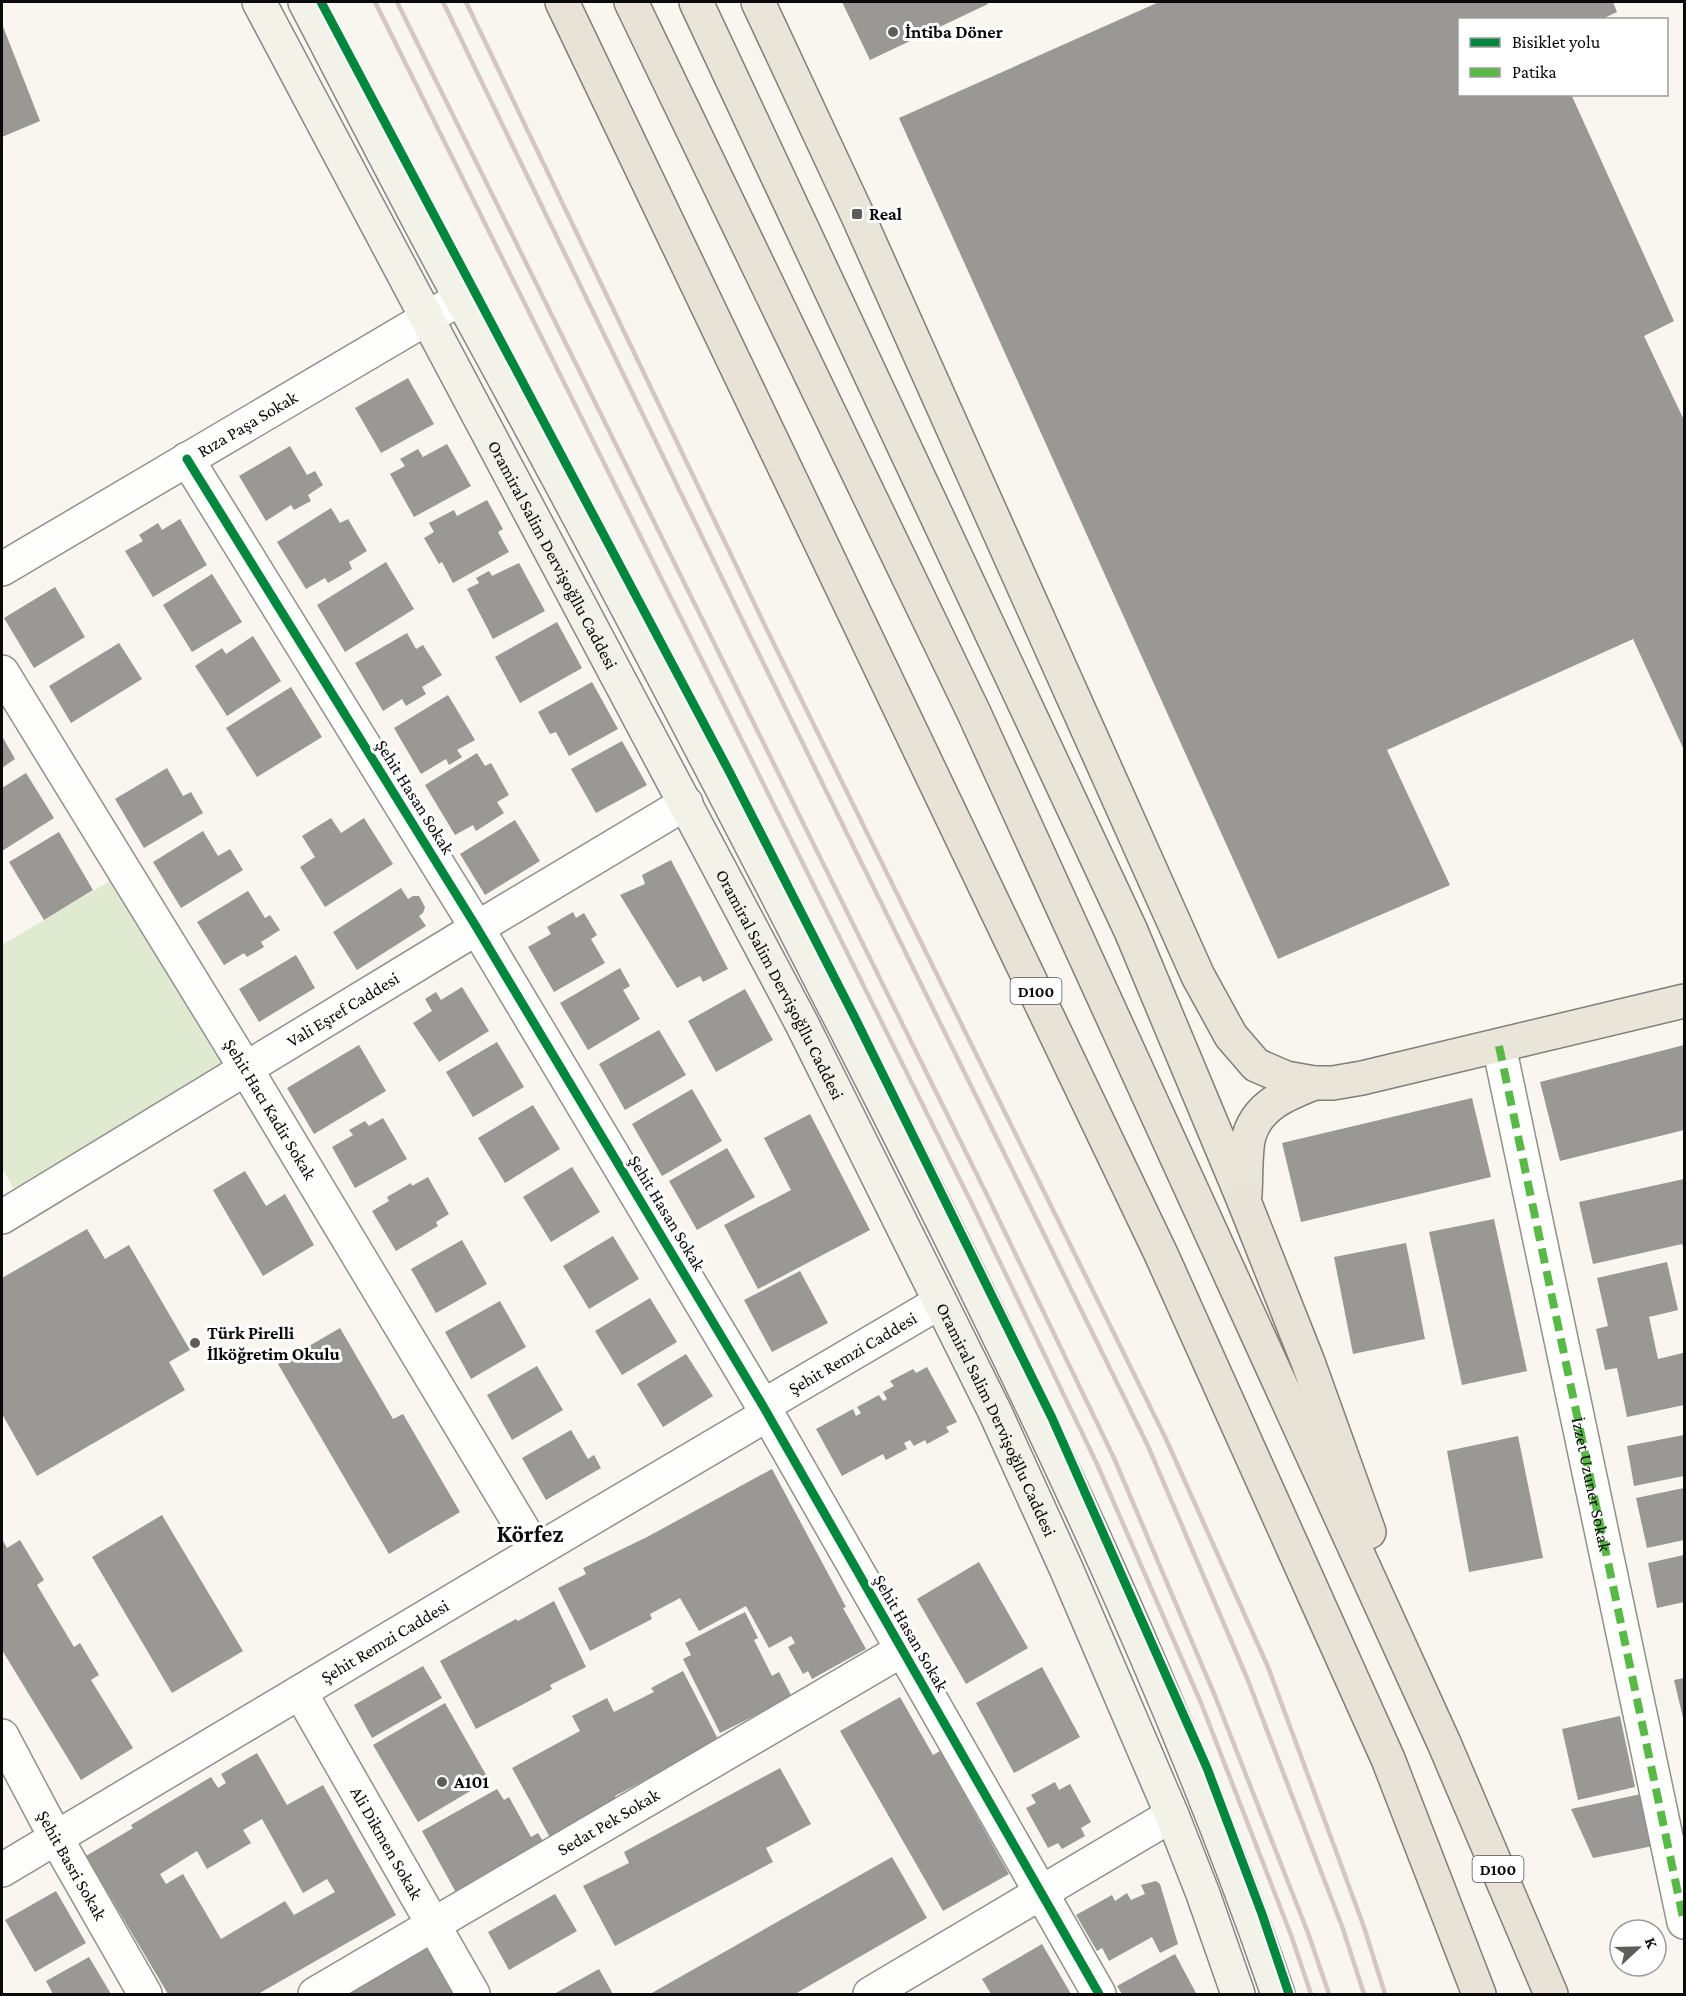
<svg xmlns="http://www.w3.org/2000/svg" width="1686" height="1996" font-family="'Crimson Pro',serif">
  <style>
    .green { fill: #e0ead1 }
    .building { fill: #9a9894; fill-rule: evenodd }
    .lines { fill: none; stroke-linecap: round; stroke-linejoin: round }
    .minor-casing { stroke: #91908d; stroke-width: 36 }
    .tertiary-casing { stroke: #91908d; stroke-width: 36 }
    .secondary-casing { stroke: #888783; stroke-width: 36 }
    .primary-casing { stroke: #7e7e7a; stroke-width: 36 }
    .trunk-casing { stroke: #7e7e7a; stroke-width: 36 }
    .minor { stroke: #fefefc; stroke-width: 33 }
    .tertiary { stroke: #fefefc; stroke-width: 33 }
    .secondary { stroke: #f3f2e9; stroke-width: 33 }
    .primary { stroke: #e9e6d9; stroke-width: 33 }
    .trunk { stroke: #e8e2d7; stroke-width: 33 }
    .rail { stroke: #d3c6c4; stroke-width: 4.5 }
    .quiet { stroke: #58b947; stroke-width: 8; stroke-dasharray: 15 8; stroke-linecap: butt }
    .cycleway-casing { stroke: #fff; stroke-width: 13 }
    .cycleway { stroke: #00873e; stroke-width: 9 }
    .poi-dot { fill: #5d5d5a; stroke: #fff; stroke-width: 2 }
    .labels { text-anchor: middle; stroke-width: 6; stroke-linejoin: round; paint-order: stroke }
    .shield { fill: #fff; stroke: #545454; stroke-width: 1.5 }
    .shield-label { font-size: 16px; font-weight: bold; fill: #0a0a0a }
    .poi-label { font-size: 18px; font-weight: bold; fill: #0a0a0a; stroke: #fff; text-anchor: start }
    .street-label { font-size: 18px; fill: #0a0a0a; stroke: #fff }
    .district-label { font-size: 24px; font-weight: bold; fill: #0a0a0a; stroke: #fff }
  </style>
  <rect width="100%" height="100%" fill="#f8f6ee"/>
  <path class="green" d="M115,878l110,185 -211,126 -12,-21v-223z"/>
  <g class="building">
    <path d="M842,2h145l1,2 -118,56z"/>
    <path d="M1159,2h454l4,10 -17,8h-140v74h111l103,227 -30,15 40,84v330l-51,-111 -246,111 63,135 -172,74 -379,-841z"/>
    <path d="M2,24l38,97 -38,16z"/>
    <path d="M408,378l26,46 -53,29 -26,-45z"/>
    <path d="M447,444l24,42 -57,31 -24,-43 15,-8 -5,-7 18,-10 5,8z"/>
    <path d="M290,446l17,29 8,-4 8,14 -15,10 3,6 -17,9 -3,-5 -25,16 -27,-45z"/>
    <path d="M487,500l16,29 -5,3 11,20 -56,31 -11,-21 -3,2 -15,-26 10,-6 -5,-9 25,-13 3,6z"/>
    <path d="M331,508l9,15 8,-4 19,32 -18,11 3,7 -24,14 -3,-5 -19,11 -29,-47z"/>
    <path d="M180,519l27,46 -54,32 -28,-46 18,-10 -4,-6 19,-12 4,7z"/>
    <path d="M386,562l28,47 -69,43 -28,-47z"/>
    <path d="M519,563l26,48 -52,28 -26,-50 12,-6 -3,-5 13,-7 3,5z"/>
    <path d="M212,574l30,48 -50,30 -29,-47z"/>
    <path d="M55,587l30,50 -51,31 -30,-50z"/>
    <path d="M557,622l25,46 -62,35 -25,-46z"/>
    <path d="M407,633l9,16 7,-4 19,30 -20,12 4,7 -20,12 -4,-7 -19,12 -28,-48z"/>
    <path d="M253,636l28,45 -54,35 -32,-50 27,-18 4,6z"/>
    <path d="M119,643l23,36 -71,44 -22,-37z"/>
    <path d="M592,682l26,47 -49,27 -13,-24 -6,2 -12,-22z"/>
    <path d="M291,687l31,50 -65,40 -31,-49z"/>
    <path d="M448,695l27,45 -18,10 5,7 -13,8 -3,-6 -25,15 -27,-46z"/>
    <path d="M2,736l13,23 -13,9z"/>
    <path d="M622,741l25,44 -51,28 -25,-44z"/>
    <path d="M477,753l8,13 6,-3 18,32 -12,7 7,11 -28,18 -3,-6 -18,10 -30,-50z"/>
    <path d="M167,768l16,28 8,-4 12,21 -59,35 -29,-49z"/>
    <path d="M26,773l28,45 -52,33v-63z"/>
    <path d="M331,818l10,15 23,-15 29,46 -68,43 -25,-40 15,-10 -13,-21z"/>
    <path d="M515,820l25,41 -55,34 -25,-41z"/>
    <path d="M203,831l15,25 12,-7 13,21 -62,38 -28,-46z"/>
    <path d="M59,832l34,58 -49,30 -35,-58z"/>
    <path d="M671,860l57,109 -25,13 -3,-6 -23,12 -57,-93 25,-11 -3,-9z"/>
    <path d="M401,888l7,11 5,-3h6l6,11 -2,6 -4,3 7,10 -69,44 -24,-38z"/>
    <path d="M248,891l17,27 5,-3 10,15 -19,12 3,5 -17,10 -3,-4 -20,12 -27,-43z"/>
    <path d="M573,912l3,6 8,-5 13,22 -6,4 14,24 -51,29 -26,-45 23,-13 -4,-7z"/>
    <path d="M296,955l19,33 -56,34 -20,-33z"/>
    <path d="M620,968l10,18 -7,4 17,29 -52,31 -28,-47z"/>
    <path d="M462,987l27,44 -50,31 -26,-39 19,-12 -7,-12 11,-7 5,8z"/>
    <path d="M745,989l28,51 -57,32 -28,-51z"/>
    <path d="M659,1030l27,45 -61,35 -26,-46z"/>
    <path d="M497,1042l27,45 -51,30 -27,-45z"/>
    <path d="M359,1045l27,46 -72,43 -27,-46z"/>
    <path d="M1684,1045v85l-124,31 -20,-79z"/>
    <path d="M692,1089l30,52 -60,35 -30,-52z"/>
    <path d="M1472,1098l19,79 -190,45 -19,-79z"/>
    <path d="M533,1105l27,44 -55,34 -27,-45z"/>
    <path d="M810,1114l60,116 -112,59 -34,-64 67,-35 -27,-52z"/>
    <path d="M383,1118l24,41 -52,29 -23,-41 21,-12 -4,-5 16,-9 4,5z"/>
    <path d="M727,1148l28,49 -58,33 -28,-49z"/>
    <path d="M572,1167l28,45 -49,30 -28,-45z"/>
    <path d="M245,1171l21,35 19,-12 29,51 -51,31 -50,-86z"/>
    <path d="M428,1177l21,37 -13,8 2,4 -42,25 -24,-40 17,-10 -2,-4 24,-14 1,3z"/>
    <path d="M1684,1179v72l-2,-7 -89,20 -14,-62z"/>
    <path d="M1494,1219l33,152 -65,14 -33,-153z"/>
    <path d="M87,1229l18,30 24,-14 61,105 -21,12 16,28 -148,86 -35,-62v-136z"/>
    <path d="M613,1236l26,43 -50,30 -26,-43z"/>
    <path d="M462,1240l25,44 -51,29 -25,-44z"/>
    <path d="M1406,1243l19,96 -72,15 -19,-97z"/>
    <path d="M1667,1262l11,48 -29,7 9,42 25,-6 1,52 -57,12 -10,-49 -12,2 -9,-41 12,-3 -11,-48z"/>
    <path d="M800,1271l28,52 -56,29 -28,-52z"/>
    <path d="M650,1298l27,44 -55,33 -27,-44z"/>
    <path d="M500,1301l26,46 -55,32 -26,-47z"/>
    <path d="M340,1328l53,91 10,-5 57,98 -71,42 -111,-190z"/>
    <path d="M686,1354l27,42 -50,31 -26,-43z"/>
    <path d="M537,1366l26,44 -51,30 -25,-45z"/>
    <path d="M927,1367l30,55 -11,5 3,5 -22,12 -2,-4 -11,6 -4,-6 -6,3 3,6 -21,11 -3,-6 -41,22 -26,-47 37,-20 3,7 5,-3 -4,-6 22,-12 4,6 4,-2 -4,-7 11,-6 -4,-5 23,-12 3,4z"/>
    <path d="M571,1430l17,29 6,-4 7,13 -55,32 -24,-42z"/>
    <path d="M1684,1435v41l-50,10 -7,-40z"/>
    <path d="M1518,1436l25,122 -74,14 -22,-121z"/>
    <path d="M772,1469l74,138 -3,1 23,41 -54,30 -4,-8 -5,3 -15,-27 7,-4 -4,-7 -22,12 -23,-42 -47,25 -19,-33 -30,16 2,5 -62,32 -32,-63 28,-14 -3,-6 64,-31z"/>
    <path d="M1684,1488v52l-37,8 -11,-50z"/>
    <path d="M162,1515l81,136 -71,42 -80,-136z"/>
    <path d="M2,1539l5,9 13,-8 24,40 -7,5 37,62 6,-4 19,32 -8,5 42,68 -52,32 -79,-130z"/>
    <path d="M1684,1555v47l-27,6 -9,-45z"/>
    <path d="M979,1562l49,86 -62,36 -49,-85z"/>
    <path d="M554,1601l32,66 -36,18 2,4 -76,40 -36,-68 76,-42 2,2z"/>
    <path d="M745,1612l13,26 -4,2 18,36 7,-4 13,25 -72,36 -37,-74 8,-4 -6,-12z"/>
    <path d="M423,1666l19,32 -70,40 -18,-33z"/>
    <path d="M1042,1667l38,70 -66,36 -38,-70z"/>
    <path d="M683,1671l37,72 -69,41 -2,-6 -34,18 6,10 -68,37 -41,-75 68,-37 -8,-15 35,-18 7,14 40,-20 -3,-4z"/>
    <path d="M1684,1678v44l-10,-42z"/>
    <path d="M900,1697l33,58 7,-4 69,123 -66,37 -103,-180z"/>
    <path d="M445,1703l44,77 -71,42 -45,-77z"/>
    <path d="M1620,1716l15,71 -57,13 -16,-71z"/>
    <path d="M257,1753l30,52 36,-20 73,130 -138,79h-90l-82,-138 47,-28 -2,-3 80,-48 7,11 8,-5 -5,-9zM262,1819l41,74 24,-14 8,13 -41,23 -9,-14 -64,38 -38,-65 -17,10 -6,-10 37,-23 10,18 44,-26 -8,-13z"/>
    <path d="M780,1768l31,56 -45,24 7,14 -158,84 -32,-60 46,-23 -5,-11z"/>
    <path d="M1055,1782l4,8 11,-6 21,38 -10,6 4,8 -23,13 -4,-6 -10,5 -22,-40 10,-5 -5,-8z"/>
    <path d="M497,1789l7,11 5,-3 22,40 7,-4 9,15 -88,50 -37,-67z"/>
    <path d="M1641,1794l12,52 -60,12 -22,-49z"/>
    <path d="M892,1857l35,61 -132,76h-145z"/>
    <path d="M1156,1881l4,3 18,60 -18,9 -8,-16 -43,24 -7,-13 -5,3 -21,-36 36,-20 3,6 12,-8 4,7 14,-6 -4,-9z"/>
    <path d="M56,1891l30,52 -51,29 -30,-52z"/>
    <path d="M555,1894l22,37 -68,39 -21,-38z"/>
    <path d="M1042,1944l29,50h-80l-9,-15z"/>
    <path d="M429,1946l26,48h-112z"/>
    <path d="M1175,1954l21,39 -74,1 -5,-8z"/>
    <path d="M89,1957l22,37h-58l-7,-13z"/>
    <path d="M599,1969l14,25h-59z"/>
  </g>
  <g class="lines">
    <defs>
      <g id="minor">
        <path d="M187,459l290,469 286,478 336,588"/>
        <path id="s1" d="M2,672l244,397 290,482"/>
        <path d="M1499,1046l185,876"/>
        <path id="s2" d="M2,1217l475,-289 209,-125"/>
        <path id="s3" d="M300,1692l173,302"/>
        <path id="s4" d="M2,1736l54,102 89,156"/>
        <path id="s5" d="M315,1994l587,-344"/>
        <path d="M870,1994l302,-179"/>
      </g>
      <g id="tertiary">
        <path id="s6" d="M2,569l459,-271"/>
        <path id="s7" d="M763,1406l177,-104"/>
        <path id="s8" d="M2,1870l534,-319 232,-137"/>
      </g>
      <g id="secondary">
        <path id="s9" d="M259,2l542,1020 194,390 70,154 107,249 31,79 35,100"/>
        <path d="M305,2c50,95 98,191 150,286 147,267 288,538 426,810 147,292 291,587 397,896"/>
      </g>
      <g id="primary">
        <path d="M696,2l435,929 113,270"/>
        <path d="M758,2l99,212 341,762 33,60 25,29 30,13 28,5h19l29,-5 322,-77"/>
        <path d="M1245,1194c1,-14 0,-49 5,-61 10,-29 37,-39 64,-50"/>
      </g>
      <g id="trunk">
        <path d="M562,2l599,1252 227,505 91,235"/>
        <path d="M631,2l343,711 470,1030 107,251"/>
        <path d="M1244,1201l64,161 61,170"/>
      </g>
    </defs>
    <use href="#minor" class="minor-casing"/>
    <use href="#tertiary" class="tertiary-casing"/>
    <use href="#secondary" class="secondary-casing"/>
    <use href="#primary" class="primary-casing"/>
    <use href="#trunk" class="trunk-casing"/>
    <use href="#minor" class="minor"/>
    <use href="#tertiary" class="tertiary"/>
    <use href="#secondary" class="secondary"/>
    <use href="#primary" class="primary"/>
    <use href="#trunk" class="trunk"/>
    <g class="rail">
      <path d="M375,2l596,1200 126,262 104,239 90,232 20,59"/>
      <path d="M397,2l589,1191 128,265 101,238 93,237 21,61"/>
      <path d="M443,2l308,636 397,808 99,232 96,251 21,65"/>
      <path d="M466,2l302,630 398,807 102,228 96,260 21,67"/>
    </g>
    <path class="quiet" id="s10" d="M1499,1046l185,876"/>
    <defs>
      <g id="cycleway">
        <path d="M321,2l409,771 124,243 198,402 155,350 55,146 27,80"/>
        <path d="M187,459l290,469 286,478 336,588"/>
      </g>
    </defs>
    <use href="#cycleway" class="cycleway-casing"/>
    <use href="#cycleway" class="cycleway"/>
  </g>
  <g class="poi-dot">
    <circle cx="893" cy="32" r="6"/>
    <rect x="851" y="208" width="12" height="12" rx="3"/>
    <circle cx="195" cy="1343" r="6"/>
    <circle cx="442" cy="1782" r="6"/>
  </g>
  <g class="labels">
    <g class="shield">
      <rect x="1010.5" y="978" width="51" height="26" rx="4.5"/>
      <rect x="1472.5" y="1856" width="51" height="26" rx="4.5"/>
    </g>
    <g class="shield-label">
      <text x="1036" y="997">D100</text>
      <text x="1498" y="1875">D100</text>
    </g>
    <g class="poi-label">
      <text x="905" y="38">İntiba Döner</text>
      <text x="869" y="220">Real</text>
      <text x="207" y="1339">Türk Pirelli<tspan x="207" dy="21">İlköğretim Okulu</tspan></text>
      <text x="454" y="1788">A101</text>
    </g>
    <g class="street-label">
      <text dy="6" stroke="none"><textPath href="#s6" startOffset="285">Rıza Paşa Sokak</textPath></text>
      <text dy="6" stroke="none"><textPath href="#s9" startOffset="626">Oramiral Salim Dervişoğllu Caddesi</textPath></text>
      <text transform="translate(415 797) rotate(58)" y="6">Şehit Hasan Sokak</text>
      <text dy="6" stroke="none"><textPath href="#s9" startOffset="1112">Oramiral Salim Dervişoğllu Caddesi</textPath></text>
      <text dy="6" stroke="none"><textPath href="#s2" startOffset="399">Vali Eşref Caddesi</textPath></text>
      <text dy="6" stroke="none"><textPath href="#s1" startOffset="513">Şehit Hacı Kadir Sokak</textPath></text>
      <text transform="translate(667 1213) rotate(59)" y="6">Şehit Hasan Sokak</text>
      <text dy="6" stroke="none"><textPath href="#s7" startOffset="104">Şehit Remzi Caddesi</textPath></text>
      <text dy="6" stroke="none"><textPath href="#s9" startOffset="1598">Oramiral Salim Dervişoğllu Caddesi</textPath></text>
      <text dy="6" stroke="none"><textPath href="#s10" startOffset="448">İzzet Uzuner Sokak</textPath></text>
      <text transform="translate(911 1633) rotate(60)" y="6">Şehit Hasan Sokak</text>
      <text dy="6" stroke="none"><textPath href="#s8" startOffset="446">Şehit Remzi Caddesi</textPath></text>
      <text dy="6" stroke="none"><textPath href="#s5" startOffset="340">Sedat Pek Sokak</textPath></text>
      <text dy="6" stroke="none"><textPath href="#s3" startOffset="174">Ali Dikmen Sokak</textPath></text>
      <text dy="6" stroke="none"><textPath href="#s4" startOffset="147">Şehit Basri Sokak</textPath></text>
    </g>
    <g class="district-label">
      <text x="530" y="1542">Körfez</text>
    </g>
  </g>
  <rect width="1686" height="1996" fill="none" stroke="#0a0a0a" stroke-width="6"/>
  <rect x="1458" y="18" width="210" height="78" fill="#ffffff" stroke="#9d9d9d" stroke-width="1.5"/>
  <rect x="1470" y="38" width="30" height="9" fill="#00873e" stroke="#9d9d9d" stroke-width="1.5"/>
  <text x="1512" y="48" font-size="18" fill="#0a0a0a">Bisiklet yolu</text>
  <rect x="1470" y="68" width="30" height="9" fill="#58b947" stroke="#9d9d9d" stroke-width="1.5"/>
  <text x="1512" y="78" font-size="18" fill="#0a0a0a">Patika</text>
  <g transform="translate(1638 1948) rotate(68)"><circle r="28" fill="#ffffff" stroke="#9d9d9d" stroke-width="1.5"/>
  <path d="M0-4.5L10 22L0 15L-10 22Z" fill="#5d5d5a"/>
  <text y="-9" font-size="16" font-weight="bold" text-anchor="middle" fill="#0a0a0a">K</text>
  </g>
</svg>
